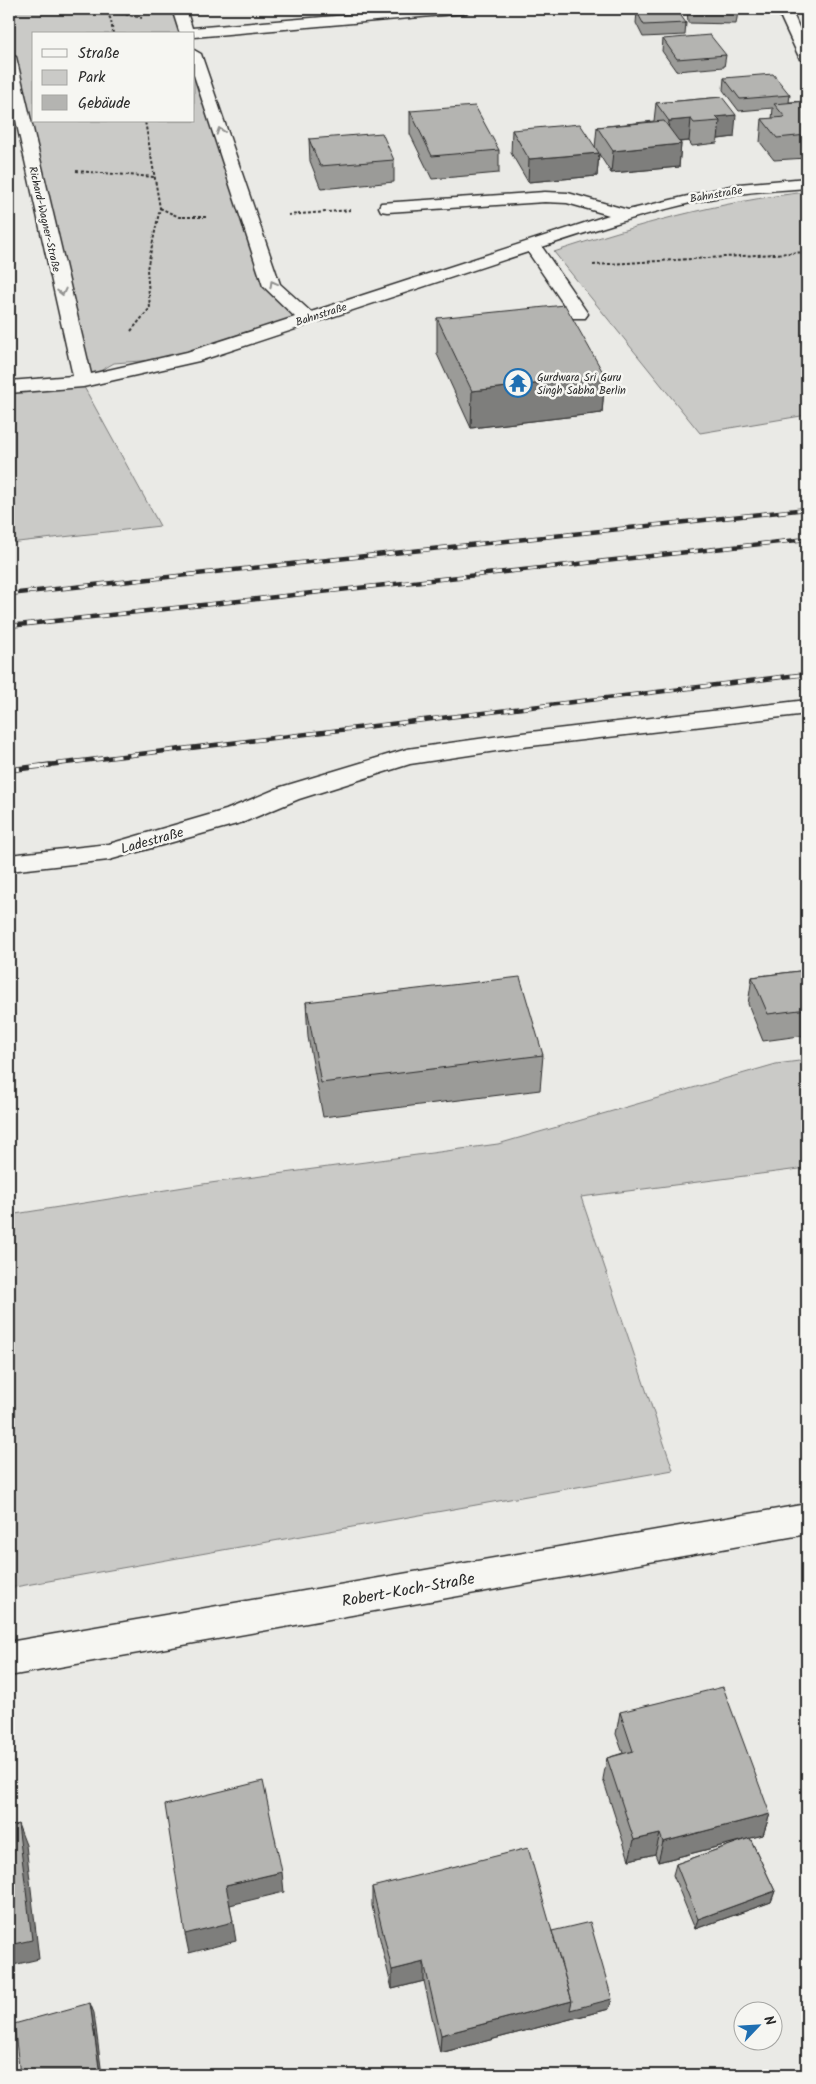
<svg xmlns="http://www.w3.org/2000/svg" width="816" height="2084" font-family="Kalam,sans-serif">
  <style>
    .green { fill: #cacac7; stroke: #7a7a79 }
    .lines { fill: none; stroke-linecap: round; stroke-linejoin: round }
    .minor-casing { stroke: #2b2b2b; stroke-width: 3 }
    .path { stroke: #2b2b2b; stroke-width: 2; stroke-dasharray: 3 2; stroke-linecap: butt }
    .minor { fill: #f6f6f2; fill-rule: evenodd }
    .rail-far1-casing { stroke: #2b2b2b; stroke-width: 4.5 }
    .rail-casing { stroke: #2b2b2b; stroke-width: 5.5 }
    .rail-far1 { stroke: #f6f6f2; stroke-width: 3; stroke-dasharray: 9; stroke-linecap: butt }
    .rail { stroke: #f6f6f2; stroke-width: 4; stroke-dasharray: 11; stroke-linecap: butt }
    .wall { fill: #9b9b98; stroke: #2b2b2b }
    .shaded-wall { fill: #7e7e7c; stroke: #2b2b2b }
    .building { fill: #b4b4b1; stroke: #2b2b2b }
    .oneway { stroke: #90908e }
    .labels { text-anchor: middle; stroke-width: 5; stroke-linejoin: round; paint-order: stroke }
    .far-street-label { font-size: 11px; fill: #2b2b2b; stroke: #f6f6f2 }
    .far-poi-label { font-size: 11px; fill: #2b2b2b; stroke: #f6f6f2; text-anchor: start }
    .street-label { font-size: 14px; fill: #2b2b2b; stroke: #f6f6f2 }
    .near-street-label { font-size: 16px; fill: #2b2b2b; stroke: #f6f6f2 }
  </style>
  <rect width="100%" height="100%" fill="#eaeae6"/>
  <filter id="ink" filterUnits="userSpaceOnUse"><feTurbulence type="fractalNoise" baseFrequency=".02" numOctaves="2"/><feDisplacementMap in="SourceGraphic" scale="10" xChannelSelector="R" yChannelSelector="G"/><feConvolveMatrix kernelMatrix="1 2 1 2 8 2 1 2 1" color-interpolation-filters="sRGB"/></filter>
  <g filter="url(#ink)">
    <g class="green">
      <path d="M9,9h170l8,25h-153v87h160v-67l78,232 35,32 -115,39 -78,6 -31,18 -74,-324z"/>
      <path d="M807,192v223l-107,18 -146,-181c82,-27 167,-51 253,-60z"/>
      <path d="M84,387l76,139 -151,17v-150z"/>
      <path d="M807,1060v108l-226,29 92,273 -664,118v-373l194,-31 295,-40 278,-80z"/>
    </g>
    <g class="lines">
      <defs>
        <g id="minor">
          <path d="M172,9h14l6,19 228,-19h53l-7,4 -272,24v-3h-14z"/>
          <path d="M777,9h14l16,37v17l-7,-4z"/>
          <path d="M194,50l7,4 79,230 31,28 298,-97 -42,-12 -22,-1 -158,10 -6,-1 -2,-4 2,-4 164,-11 23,1 60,17 111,-26 68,-6v10c-23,2 -46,3 -69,6 -67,10 -132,32 -196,53l46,67 -3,4h-12l-45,-66 -329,109 -116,26 -74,6v-12l64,-5 -64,-287v-36l7,4 75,317 96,-22 108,-35 -32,-31 -69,-211z"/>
          <path d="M807,700v14l-285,33 -112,17 -111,35 -55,23 -135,38 -100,11v-16l100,-11 117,-34 55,-23 126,-38 115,-16z"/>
          <path d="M807,1504v30l-798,142v-34z"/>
        </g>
      </defs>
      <use href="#minor" class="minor-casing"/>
      <g class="path">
        <path d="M101,9l41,9"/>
        <path d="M107,12l4,8 2,14"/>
        <path d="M76,171l79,6"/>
        <path d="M160,208l19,9h28"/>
        <path d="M288,215l64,-5"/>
        <path d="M593,265l214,-13"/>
        <path d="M131,331l19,-23 -3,-39 13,-61 -15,-87"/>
      </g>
      <use href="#minor" class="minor"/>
      <defs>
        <g id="rail-far1">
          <path d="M9,594l798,-85"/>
          <path d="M9,626l798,-87"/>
          <path d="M40,766l767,-92"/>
        </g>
        <path id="rail" d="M9,770l41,-5"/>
      </defs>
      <use href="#rail-far1" class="rail-far1-casing"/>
      <use href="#rail" class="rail-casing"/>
      <use href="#rail-far1" class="rail-far1"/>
      <use href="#rail" class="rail"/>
    </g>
    <g class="wall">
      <path d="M687,9h50l1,3 -2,12 -48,-1z"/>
      <path d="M637,12l49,11 -1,12 -42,2 -7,-14z"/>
      <path d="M663,39l63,16 -2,12 -48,4 -14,-20z"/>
      <path d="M724,78l66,17 -1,7 18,-1v57l-33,2 -14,-18 2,-23h10l1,-11 -34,3 -16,-21z"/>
      <path d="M722,97l12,40 -16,2 -1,4 -25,3 -3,-5 -9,1 1,2 -2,23 -68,6 -12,-19 -2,22 -69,6 -17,-29 1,-23 83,18 2,-21 57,-6 2,-18z"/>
      <path d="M410,111l89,39v23l-67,6 -22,-45z"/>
      <path d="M309,139l85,21v22l-73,7 -11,-28z"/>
      <path d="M437,318l168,58 -3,37 -131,15 -34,-74z"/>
      <path d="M807,970v65l-44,6 -15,-37 4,-27z"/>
      <path d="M306,1002l237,53 -3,35 -217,27 -15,-80z"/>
      <path d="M620,1712l150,102 -7,21 -13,3 25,53 -4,11 -76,27 -22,-54 3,-11 68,-24 -86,22 -3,-8 -26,6 -26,-81 4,-21 16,-5 -7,-19z"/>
      <path d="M372,1887l180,44 57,78 -169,44 -16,-72 -32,8 -20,-83z"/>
    </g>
    <g class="shaded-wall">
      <path d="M736,115l-2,22 -16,2 2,-18 -4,-4z"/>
      <path d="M691,119l-2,22 -22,2 2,-22z"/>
      <path d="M681,144l-2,23 -68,6 2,-22z"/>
      <path d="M599,153l-2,23 -69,6 1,-23z"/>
      <path d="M605,376l-3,37 -131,15 1,-37z"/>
      <path d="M770,1814l-7,21 -105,27 5,-20z"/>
      <path d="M18,1824l8,21 13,114 -30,7v-21z"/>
      <path d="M660,1834l-5,20 -26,6 5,-20z"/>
      <path d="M282,1872l2,20 -54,13 6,36 -47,12 -4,-19 41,-49z"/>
      <path d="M775,1891l-4,11 -76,27 3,-10z"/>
      <path d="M424,1962v19l-32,8v-19z"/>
      <path d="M612,1999l-3,10 -169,44 1,-18 131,-34z"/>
      <path d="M90,2003l4,10 8,62h-2z"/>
    </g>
    <g class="building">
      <path d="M689,9h48l1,3 -49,-1z"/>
      <path d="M677,10l9,13 -42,2 -7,-13z"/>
      <path d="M710,35l16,20 -49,4 -14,-20z"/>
      <path d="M773,74l17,21 -50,4 -16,-21z"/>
      <path d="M722,97l14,18 -20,2 4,4 -26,2 -3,-4 -22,2 -13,-18z"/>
      <path d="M807,101v34l-30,3 -15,-19 23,-2 -11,-13z"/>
      <path d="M475,106l24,44 -67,6 -22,-45z"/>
      <path d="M664,121l17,23 -68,7 -16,-24z"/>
      <path d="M580,124l19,29 -70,6 -17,-29z"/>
      <path d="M382,133l12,27 -74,6 -11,-27z"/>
      <path d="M565,305l40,71 -133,15 -35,-73z"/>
      <path d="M807,970v39l-39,5 -16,-37z"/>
      <path d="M520,977l23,78 -222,28 -15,-81z"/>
      <path d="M723,1687l47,127 -107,28 -3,-8 -26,6 -27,-82 26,-7 -13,-39z"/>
      <path d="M263,1781l19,91 -56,13 7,37 -48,12 -20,-129z"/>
      <path d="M18,1824l14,116 -23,5v-118z"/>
      <path d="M750,1838l25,53 -77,28 -22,-55z"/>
      <path d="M528,1848l44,153 -131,34 -17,-73 -32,8 -20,-83z"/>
      <path d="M590,1922l22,77 -42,11 2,-9 -20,-70z"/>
      <path d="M90,2003l10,72h-80l-6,-51z"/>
    </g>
    <defs><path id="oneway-chevron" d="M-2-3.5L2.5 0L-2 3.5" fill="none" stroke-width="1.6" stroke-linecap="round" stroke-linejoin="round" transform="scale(1.25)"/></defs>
    <g class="oneway">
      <use href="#oneway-chevron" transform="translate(220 131) rotate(-109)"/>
      <use href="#oneway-chevron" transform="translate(273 284) rotate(-119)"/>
      <use href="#oneway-chevron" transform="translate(62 292) rotate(77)"/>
    </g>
  </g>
  <defs>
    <symbol id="temple-ring" viewBox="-11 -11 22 22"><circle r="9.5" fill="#f6f6f2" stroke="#1f6fb2" stroke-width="1.5"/><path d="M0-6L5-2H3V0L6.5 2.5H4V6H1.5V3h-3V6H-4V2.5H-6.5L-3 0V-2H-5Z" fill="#1f6fb2"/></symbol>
  </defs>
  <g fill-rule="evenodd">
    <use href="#temple-ring" x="502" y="367" width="32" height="32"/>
  </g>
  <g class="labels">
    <g class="far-street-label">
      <text transform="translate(716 194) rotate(-10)" y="4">Bahnstraße</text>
      <text transform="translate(45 219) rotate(77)" y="4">Richard-Wagner-Straße</text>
      <text transform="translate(321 314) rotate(-18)" y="4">Bahnstraße</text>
    </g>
    <g class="far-poi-label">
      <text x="537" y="381">Gurdwara Sri Guru<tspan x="537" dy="13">Singh Sabha Berlin</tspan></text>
    </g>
    <g class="street-label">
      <text transform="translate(152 840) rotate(-16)" y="5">Ladestraße</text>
    </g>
    <g class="near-street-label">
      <text transform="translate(408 1589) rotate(-10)" y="6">Robert-Koch-Straße</text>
    </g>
  </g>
  <rect width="816" height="2084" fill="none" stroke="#f6f6f2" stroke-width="30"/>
  <rect x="15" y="15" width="786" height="2054" fill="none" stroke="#2b2b2b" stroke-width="2" filter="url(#ink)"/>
  <rect x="32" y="32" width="162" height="90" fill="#f6f6f2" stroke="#a5a5a2"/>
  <rect x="42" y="49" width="25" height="8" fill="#f6f6f2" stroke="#a5a5a2"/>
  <text x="78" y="58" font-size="15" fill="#2b2b2b">Straße</text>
  <rect x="42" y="70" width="25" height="15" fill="#cacac7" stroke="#a5a5a2"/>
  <text x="78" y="82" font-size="15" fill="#2b2b2b">Park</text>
  <rect x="42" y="95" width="25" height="15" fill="#b4b4b1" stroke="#a5a5a2"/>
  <text x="78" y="108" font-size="15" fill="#2b2b2b">Gebäude</text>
  <g transform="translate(758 2026) rotate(65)"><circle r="24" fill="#f6f6f2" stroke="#a5a5a2"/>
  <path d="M0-4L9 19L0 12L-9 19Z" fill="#1f6fb2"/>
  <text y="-8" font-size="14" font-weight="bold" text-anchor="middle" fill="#2b2b2b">N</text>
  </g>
</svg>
